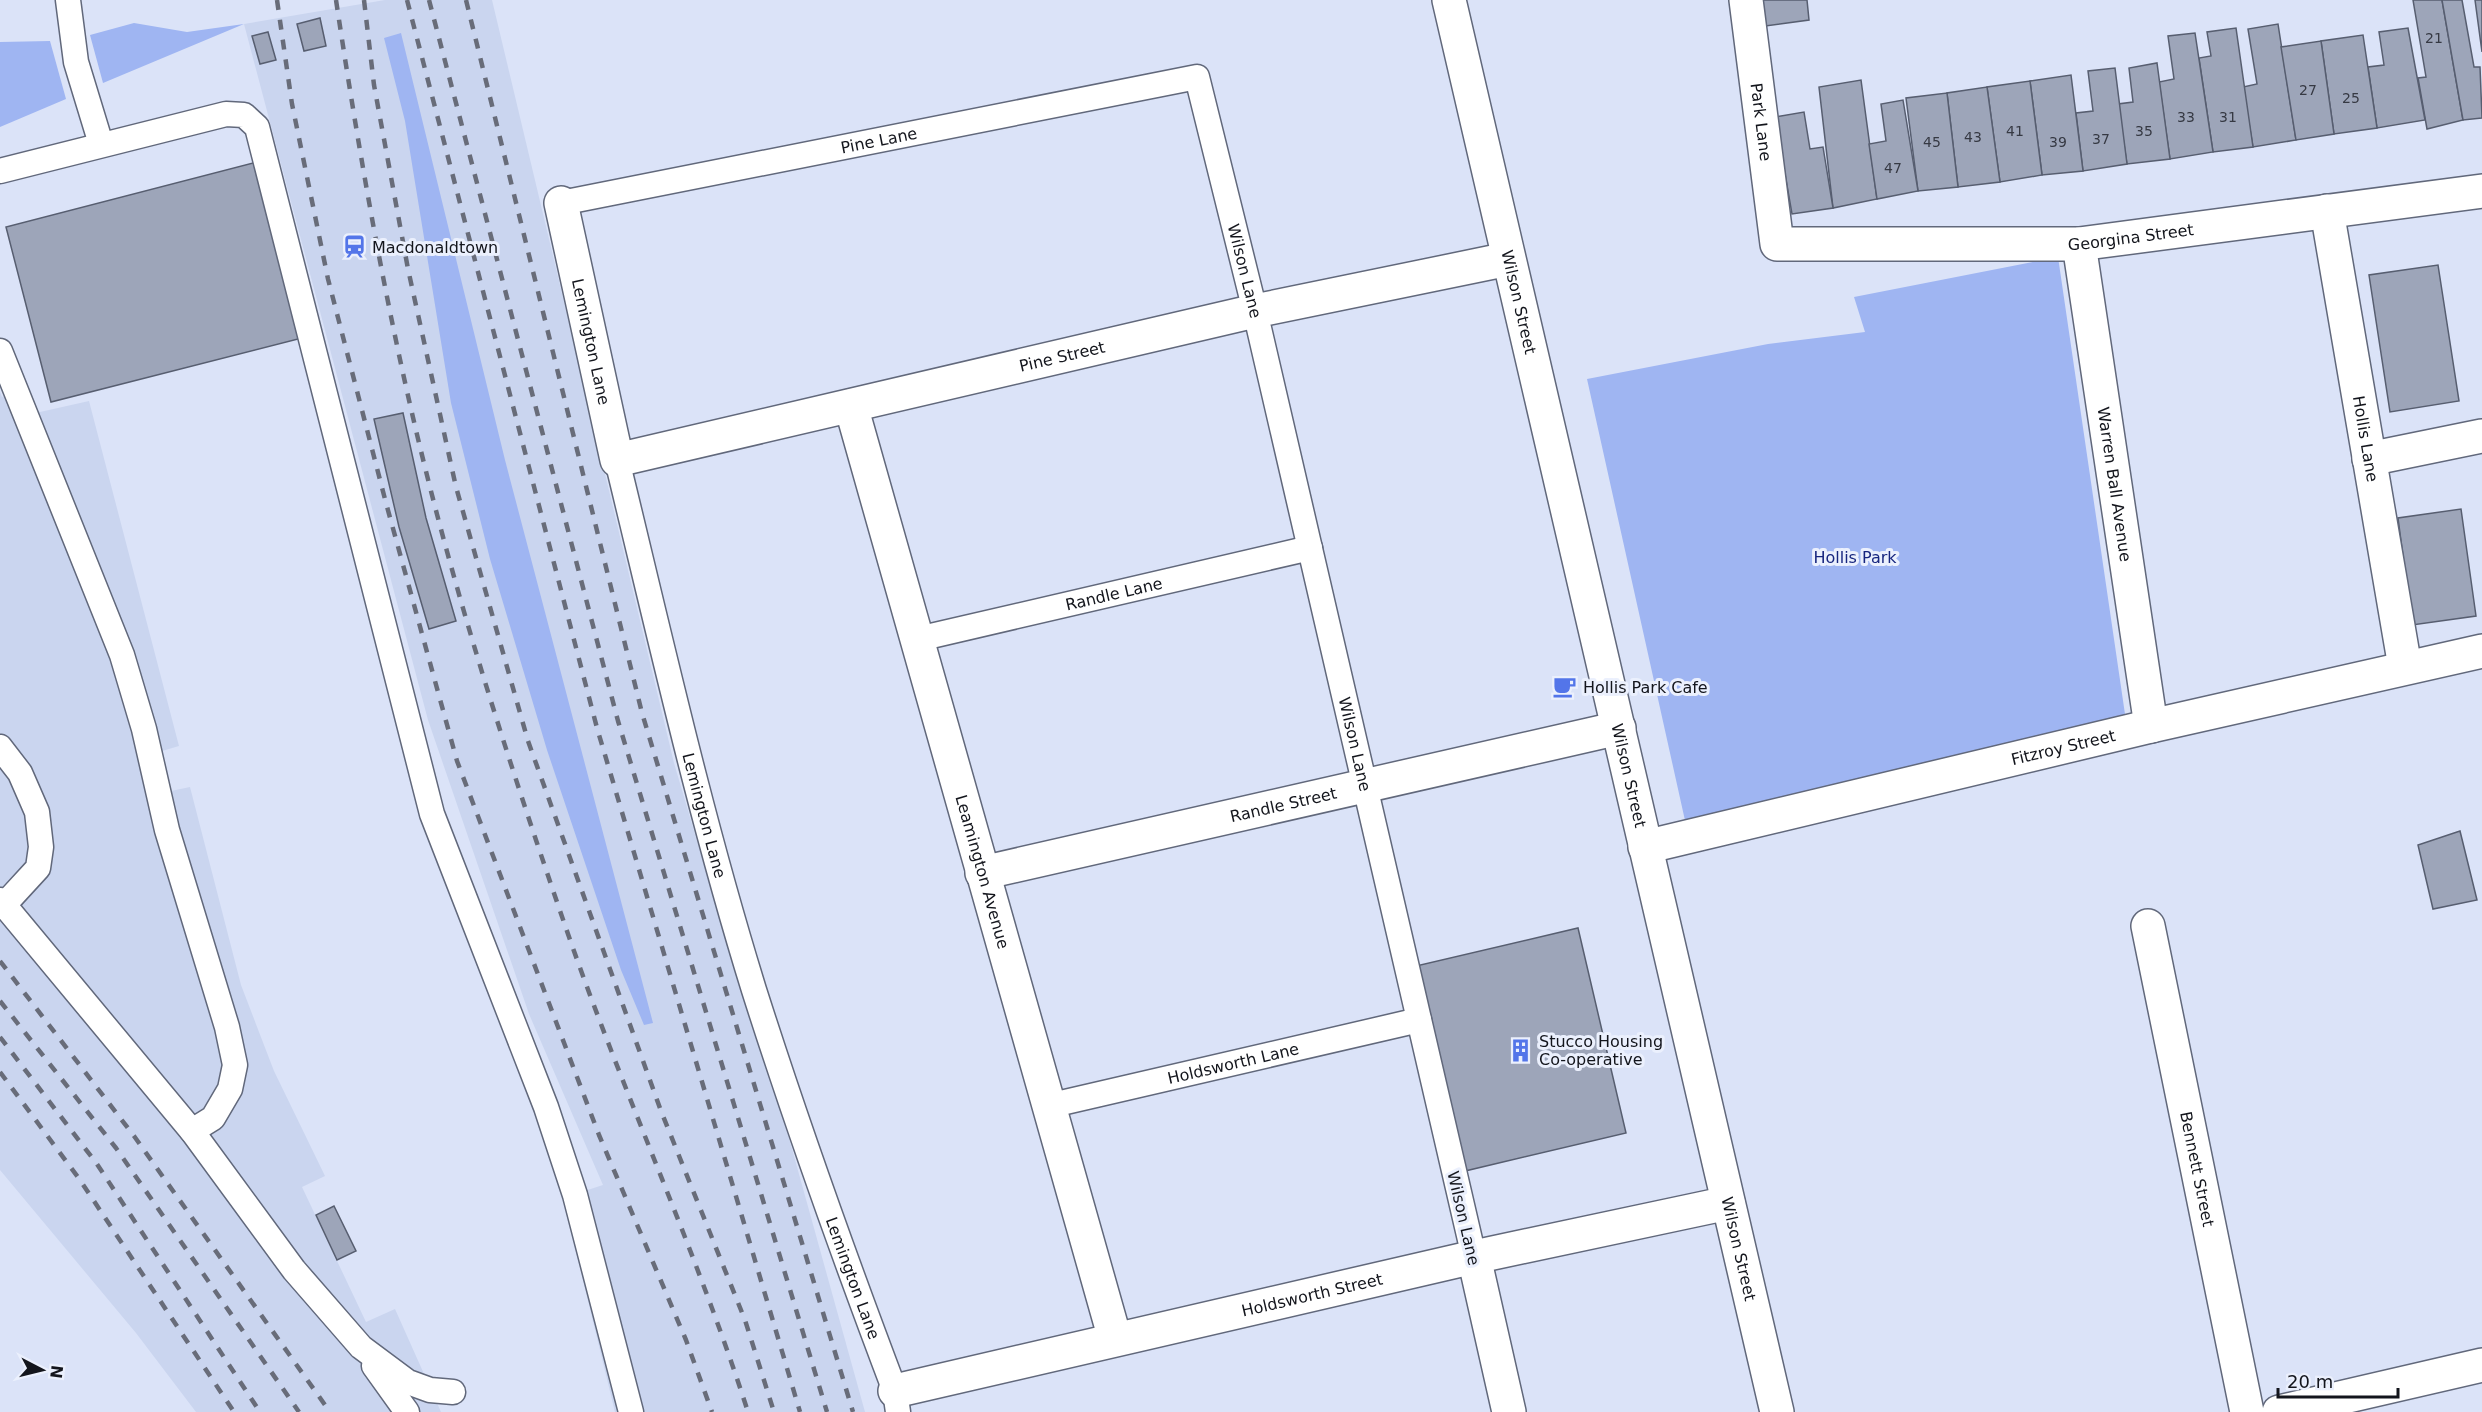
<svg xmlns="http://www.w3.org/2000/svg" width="2482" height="1412" font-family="'DejaVu Sans',sans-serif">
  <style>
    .built { fill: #cad5ef }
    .green { fill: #9fb5f2 }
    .building { fill: #9da5b9; stroke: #575e70; stroke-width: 1.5 }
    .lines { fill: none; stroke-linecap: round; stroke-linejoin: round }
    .lane-casing { stroke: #61687b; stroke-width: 27 }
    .street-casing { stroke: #61687b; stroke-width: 36 }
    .secondary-casing { stroke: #61687b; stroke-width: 36 }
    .lane { stroke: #fff; stroke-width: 24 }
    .street { stroke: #fff; stroke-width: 33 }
    .secondary { stroke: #fff; stroke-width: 33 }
    .rail { stroke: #686c79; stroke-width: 4.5; stroke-dasharray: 10 10; stroke-linecap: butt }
    .labels { text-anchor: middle; stroke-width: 6; stroke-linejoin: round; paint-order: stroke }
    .number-label { font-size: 14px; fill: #363943 }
    .street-label { font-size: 16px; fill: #13151c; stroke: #ebf0fd }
    .poi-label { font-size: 16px; fill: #13151c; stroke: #ebf0fd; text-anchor: start }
    .park-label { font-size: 16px; fill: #17267f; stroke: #ebf0fd }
  </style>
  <rect width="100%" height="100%" fill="#dbe3f8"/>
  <g class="built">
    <path d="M385,0h107l182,763 74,251 41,124 76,274h-250l-52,-214 40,-13 -74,-171 -101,-294 -184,-696z"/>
    <path d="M0,392l2,5 13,-5 18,17 7,3 49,-11 90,345 -17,5 9,40 19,-4 51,198 33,86 51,105 -23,11 64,135 29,-13 46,103h-245l-60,-79 -136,-163z"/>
  </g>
  <g class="green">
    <path d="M134,23l53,9 57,-8 -141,59 -13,-48z"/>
    <path d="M401,33l104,427 148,563 -9,2 -23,-55 -74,-220 -57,-191 -39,-156 -46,-282 -21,-83z"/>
    <path d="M50,41l16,58 -66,28v-85z"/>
    <path d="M2058,257l68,464 -440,104 -99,-446 181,-35 97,-12 -11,-35z"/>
  </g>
  <g class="building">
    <path d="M1755,0h52l2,20 -51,7z"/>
    <path d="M2413,0h29l21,120 -36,9 -9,-51 8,-1z"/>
    <path d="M2442,0h20l12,67h6l2,51 -19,2z"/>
    <path d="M2475,0h7v52z"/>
    <path d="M320,18l6,28 -22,5 -7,-27z"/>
    <path d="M2278,24l18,116 -43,7 -10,-60 14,-3 -9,-55z"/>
    <path d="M2236,28l17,119 -40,5 -14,-94 12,-2 -4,-24z"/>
    <path d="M2408,28l17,92 -48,8 -9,-61 16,-2 -5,-33z"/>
    <path d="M268,32l8,28 -16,4 -8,-28z"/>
    <path d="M2195,33l18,119 -43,7 -11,-77 15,-3 -6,-43z"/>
    <path d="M2363,35l14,93 -43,6 -13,-93z"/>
    <path d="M2321,41l13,93 -38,6 -15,-93z"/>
    <path d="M2157,63l13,96 -43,5 -9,-60 15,-2 -4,-34z"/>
    <path d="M2115,68l12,96 -44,7 -7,-58 17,-2 -5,-40z"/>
    <path d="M2071,75l12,96 -41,4 -12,-94z"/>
    <path d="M1861,80l16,119 -44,9 -14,-121z"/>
    <path d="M2030,81l12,94 -42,7 -13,-95z"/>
    <path d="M1987,87l13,95 -42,5 -11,-94z"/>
    <path d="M1947,93l11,94 -40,4 -12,-93z"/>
    <path d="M1903,100l15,91 -41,8 -8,-55 17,-3 -5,-37z"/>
    <path d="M1804,112l6,37 13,-2 10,61 -41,6 -17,-97z"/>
    <path d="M257,162l45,176 -251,64 -45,-175z"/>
    <path d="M2438,265l21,136 -69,11 -21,-137z"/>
    <path d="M403,413l23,105 30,103 -27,8 -30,-102 -25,-108z"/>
    <path d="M2461,509l15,107 -64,9 -14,-107z"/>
    <path d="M2460,831l17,69 -44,9 -15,-64z"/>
    <path d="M1578,928l48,205 -161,38 -49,-205z"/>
    <path d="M334,1206l22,45 -19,9 -21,-45z"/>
  </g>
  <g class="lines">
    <defs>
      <g id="lane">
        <path d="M68,0l8,62 25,82"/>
        <path d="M0,171l226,-57 18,1 13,12 175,687 114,293 29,88 56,217"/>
        <path id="s1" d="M561,203l636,-126 58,234 219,946"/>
        <path d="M0,351l122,304 22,74 23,101 60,197 8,38 -5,24 -17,29 -21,13"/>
        <path id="s2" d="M617,460c43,177 83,356 137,530 43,135 91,269 141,401l3,21"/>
        <path id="s3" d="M918,639l392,-91"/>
        <path d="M0,747l20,26 17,39 4,35 -3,21 -34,37"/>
        <path d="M0,900l192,231 102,139 67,77 47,35 22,8 23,2"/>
        <path id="s4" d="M1048,1106l371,-86"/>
        <path d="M374,1366l33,46"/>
      </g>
      <g id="street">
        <path id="s5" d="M1746,0l31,244h302l403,-53"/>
        <path id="s6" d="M561,203l56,257 638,-149 253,-52"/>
        <path id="s7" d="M2327,211l78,456"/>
        <path id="s8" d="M2079,244l72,482"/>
        <path id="s9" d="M851,406l264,933"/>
        <path d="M2369,459l113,-23"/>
        <path id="s10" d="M1645,847l506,-121 331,-75"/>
        <path id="s11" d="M982,873l637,-145"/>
        <path id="s12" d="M2148,926l99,486"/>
        <path d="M1474,1257l35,155"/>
        <path id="s13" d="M895,1391l579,-134 254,-54"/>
        <path d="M2279,1412l203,-47"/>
      </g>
      <g id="secondary">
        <path id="s14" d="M1449,0l328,1412"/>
      </g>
    </defs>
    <use href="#lane" class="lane-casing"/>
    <use href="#street" class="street-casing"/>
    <use href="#secondary" class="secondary-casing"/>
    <use href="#lane" class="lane"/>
    <use href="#street" class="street"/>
    <use href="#secondary" class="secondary"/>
    <g class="rail">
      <path d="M277,0l15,104 36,175 58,224 71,258 142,374 87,205 26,72"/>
      <path d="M336,0c25,166 54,332 96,495 38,148 86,294 136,439 56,161 128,316 180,478"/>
      <path d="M364,0l10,85 34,184 48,218 72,254 133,370 84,209 29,92"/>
      <path d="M407,0l190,728 203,684"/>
      <path d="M429,0l189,721 209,691"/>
      <path d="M466,0l176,713 211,699"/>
      <path d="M0,961l134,175 196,276"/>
      <path d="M0,1001l116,147 183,264"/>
      <path d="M0,1037l97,127 163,248"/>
      <path d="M0,1072l80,108 154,232"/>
    </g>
  </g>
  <defs>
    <symbol id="station-bare" viewBox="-9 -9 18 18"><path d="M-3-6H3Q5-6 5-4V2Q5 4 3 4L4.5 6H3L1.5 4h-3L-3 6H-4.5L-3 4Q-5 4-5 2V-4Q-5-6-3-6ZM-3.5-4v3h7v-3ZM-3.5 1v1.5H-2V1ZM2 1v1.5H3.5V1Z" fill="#5375e9" stroke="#ebf0fd" stroke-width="2.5" paint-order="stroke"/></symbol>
    <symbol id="cafe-bare" viewBox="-9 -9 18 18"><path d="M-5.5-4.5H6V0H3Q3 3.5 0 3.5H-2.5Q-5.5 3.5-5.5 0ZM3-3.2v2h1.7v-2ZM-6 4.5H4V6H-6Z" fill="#5375e9" stroke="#ebf0fd" stroke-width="2.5" paint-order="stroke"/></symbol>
    <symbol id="building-bare" viewBox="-9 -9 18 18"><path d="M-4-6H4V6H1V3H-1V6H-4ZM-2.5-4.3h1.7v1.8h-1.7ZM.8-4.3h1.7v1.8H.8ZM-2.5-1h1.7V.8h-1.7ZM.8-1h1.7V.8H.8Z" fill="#5375e9" stroke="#ebf0fd" stroke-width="2.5" paint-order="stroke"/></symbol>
  </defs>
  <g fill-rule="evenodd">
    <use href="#station-bare" x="338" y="230" width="33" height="33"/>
    <use href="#cafe-bare" x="1548" y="670" width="33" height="33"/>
    <use href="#building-bare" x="1504" y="1034" width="33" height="33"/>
  </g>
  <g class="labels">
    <g class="number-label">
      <text x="2434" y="43">21</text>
      <text x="2308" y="95">27</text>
      <text x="2351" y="103">25</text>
      <text x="2186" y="122">33</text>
      <text x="2228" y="122">31</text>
      <text x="2015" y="136">41</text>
      <text x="2144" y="136">35</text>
      <text x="1973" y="142">43</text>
      <text x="2101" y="144">37</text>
      <text x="1932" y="147">45</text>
      <text x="2058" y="147">39</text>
      <text x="1893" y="173">47</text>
    </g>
    <g class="street-label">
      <text dy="6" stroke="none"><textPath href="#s5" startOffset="123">Park Lane</textPath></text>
      <text dy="6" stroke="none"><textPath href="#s1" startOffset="324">Pine Lane</textPath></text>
      <text dy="6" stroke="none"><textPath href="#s5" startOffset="600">Georgina Street</textPath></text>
      <text dy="6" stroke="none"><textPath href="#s1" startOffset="848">Wilson Lane</textPath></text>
      <text dy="6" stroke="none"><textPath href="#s14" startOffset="310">Wilson Street</textPath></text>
      <text dy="6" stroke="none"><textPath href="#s6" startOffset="142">Lemington Lane</textPath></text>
      <text dy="6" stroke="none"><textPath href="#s6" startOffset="720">Pine Street</textPath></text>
      <text dy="6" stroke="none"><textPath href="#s7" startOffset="231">Hollis Lane</textPath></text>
      <text dy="6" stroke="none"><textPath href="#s8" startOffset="243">Warren Ball Avenue</textPath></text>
      <text dy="6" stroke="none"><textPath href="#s3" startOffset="201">Randle Lane</textPath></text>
      <text dy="6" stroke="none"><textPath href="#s1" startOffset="1334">Wilson Lane</textPath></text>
      <text dy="6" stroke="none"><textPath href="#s10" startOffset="430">Fitzroy Street</textPath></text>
      <text dy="6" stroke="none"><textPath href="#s14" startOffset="796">Wilson Street</textPath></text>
      <text dy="6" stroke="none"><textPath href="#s11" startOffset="309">Randle Street</textPath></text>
      <text dy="6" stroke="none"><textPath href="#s2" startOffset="366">Lemington Lane</textPath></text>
      <text dy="6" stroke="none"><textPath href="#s9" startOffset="484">Leamington Avenue</textPath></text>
      <text dy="6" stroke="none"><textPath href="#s4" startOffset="190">Holdsworth Lane</textPath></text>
      <text dy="6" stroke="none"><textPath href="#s12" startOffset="248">Bennett Street</textPath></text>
      <text transform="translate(1464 1218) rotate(77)" y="6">Wilson Lane</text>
      <text dy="6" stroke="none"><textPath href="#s14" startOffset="1282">Wilson Street</textPath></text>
      <text dy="6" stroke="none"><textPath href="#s2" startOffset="852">Lemington Lane</textPath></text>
      <text dy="6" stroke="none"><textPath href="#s13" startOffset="428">Holdsworth Street</textPath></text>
    </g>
    <g class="poi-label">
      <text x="372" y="253">Macdonaldtown</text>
      <text x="1583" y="693">Hollis Park Cafe</text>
      <text x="1539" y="1047">Stucco Housing<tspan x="1539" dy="18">Co-operative</tspan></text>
    </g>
    <g class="park-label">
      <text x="1855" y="563">Hollis Park</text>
    </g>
  </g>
  <g transform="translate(42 1370) rotate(97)" stroke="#ebf0fd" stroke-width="4.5" paint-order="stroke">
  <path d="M0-4.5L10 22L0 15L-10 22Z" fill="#13151c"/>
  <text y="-9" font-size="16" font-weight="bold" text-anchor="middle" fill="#13151c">N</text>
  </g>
  <path d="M2278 1388v9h120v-9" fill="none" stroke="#13151c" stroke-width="3"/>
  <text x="2287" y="1388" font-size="18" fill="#13151c" stroke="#ebf0fd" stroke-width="4.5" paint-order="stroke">20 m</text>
</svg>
